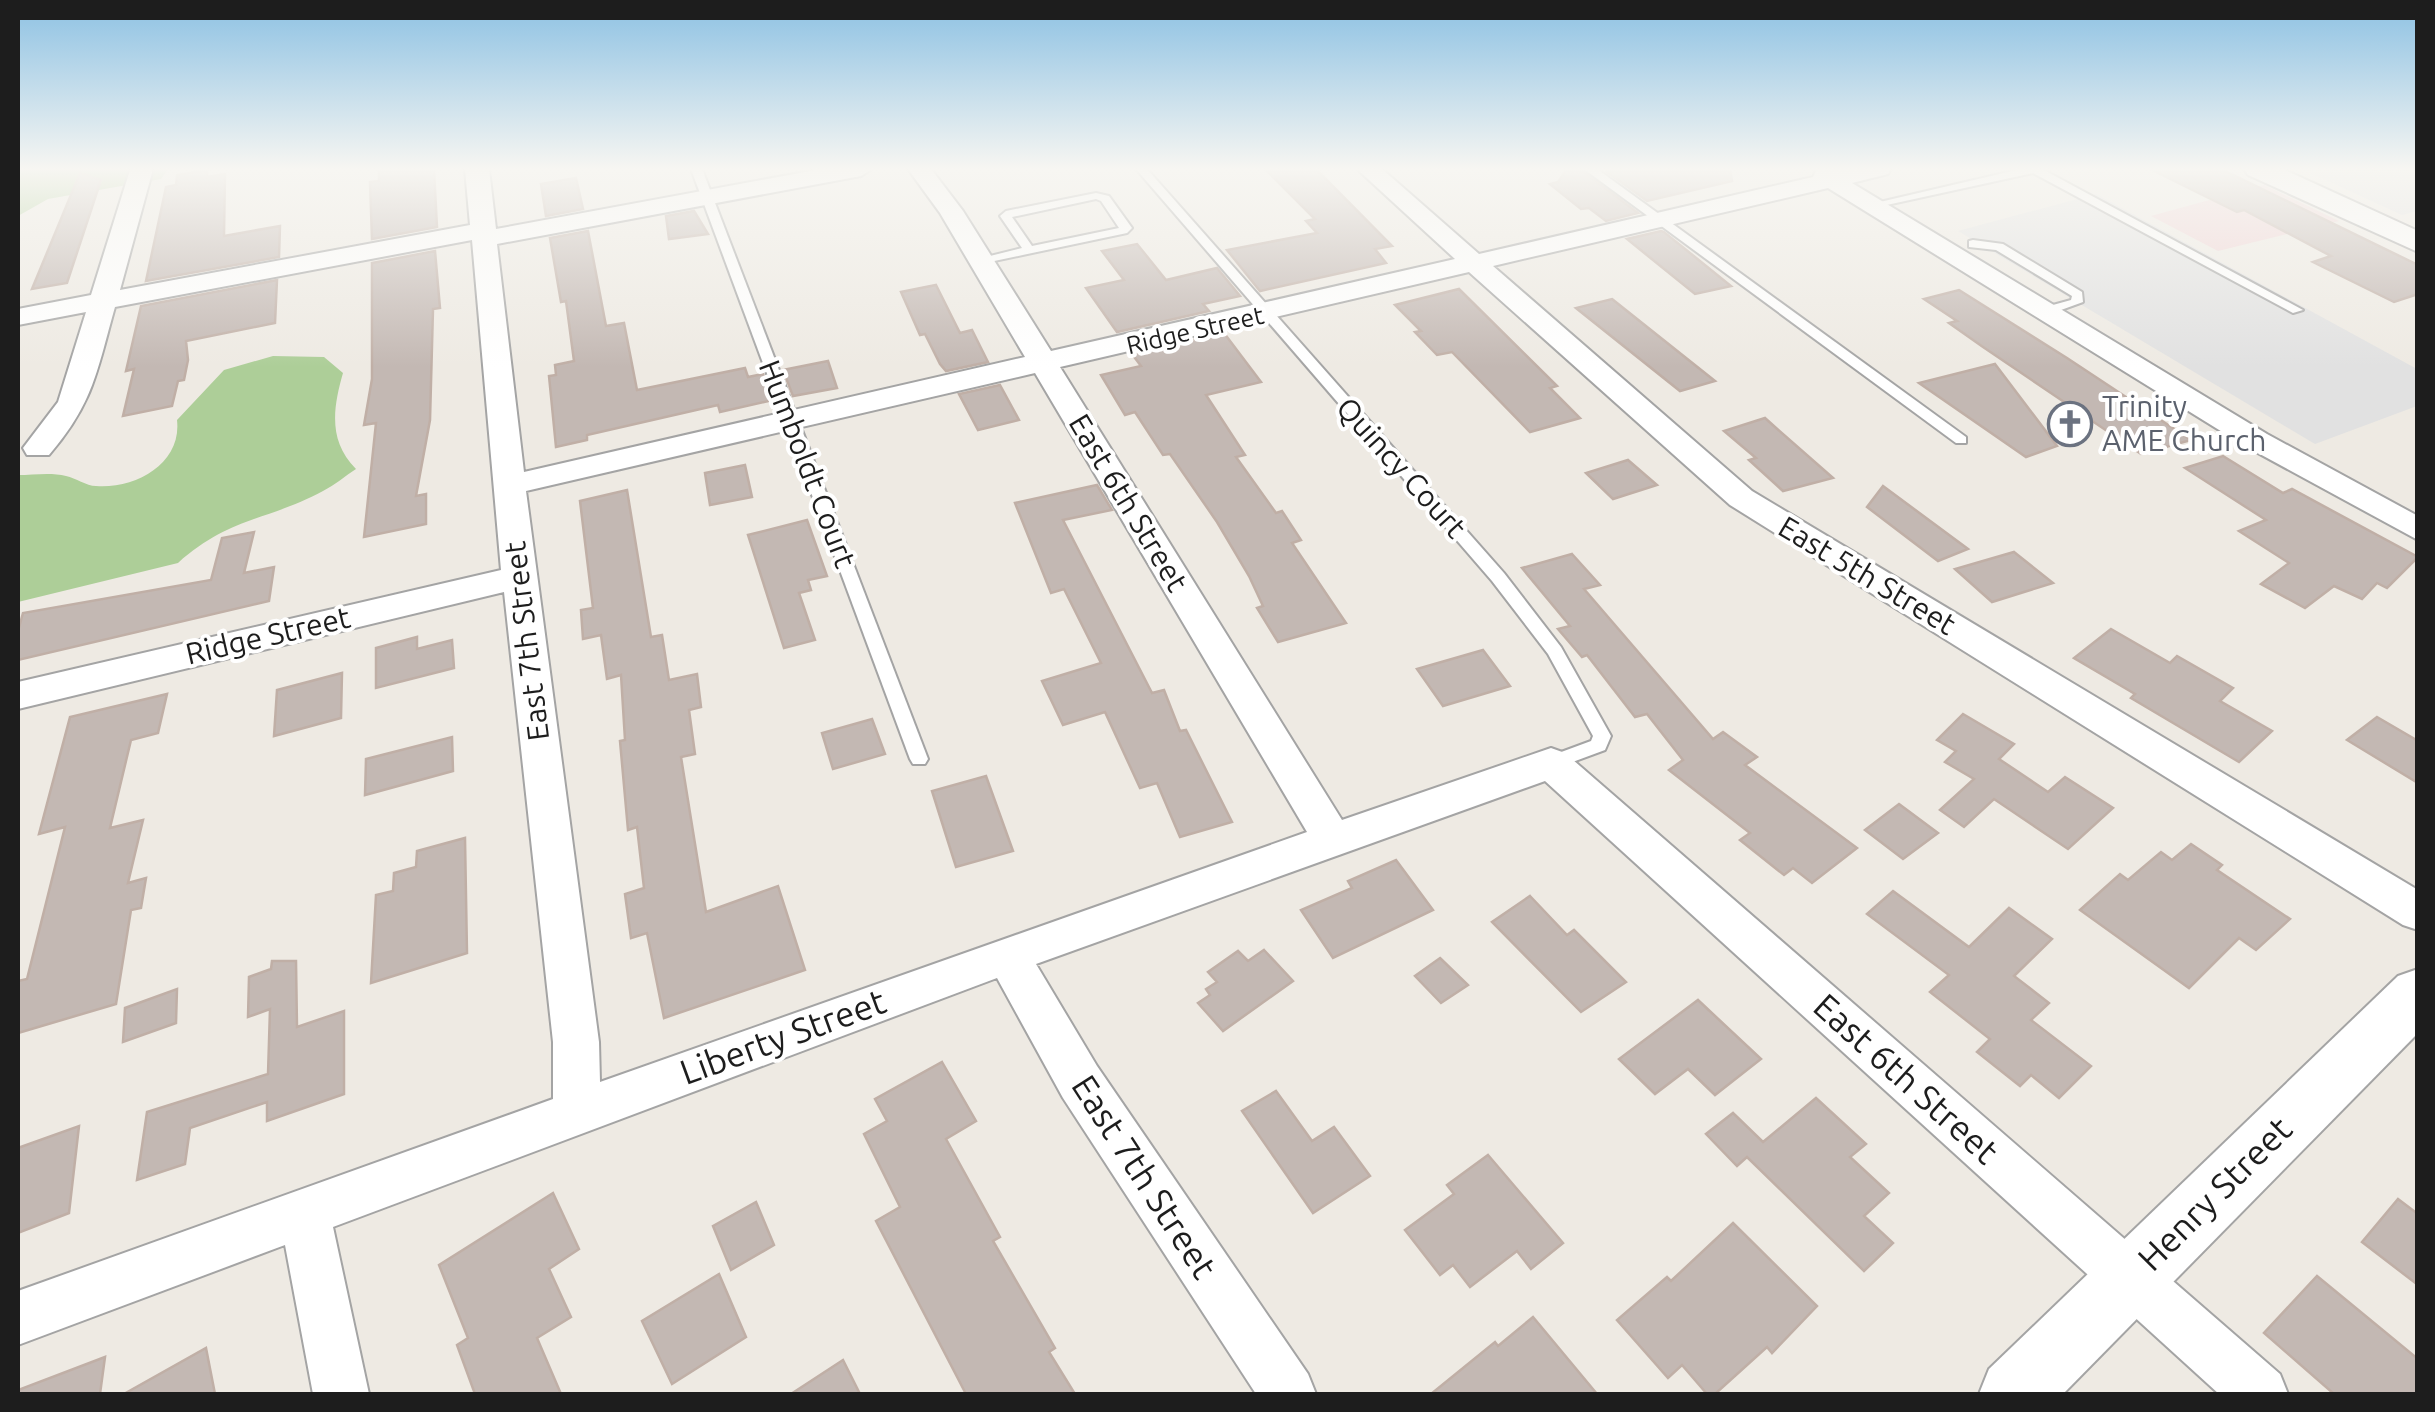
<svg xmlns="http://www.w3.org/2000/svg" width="2435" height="1412" font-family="Ubuntu,sans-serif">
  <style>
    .commercial { fill: #f0d2d4 }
    .forest { fill: #adce98 }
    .parking { fill: #e1e1e1 }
    .building { fill: #c3b8b3; stroke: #c0afa6; stroke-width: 2.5 }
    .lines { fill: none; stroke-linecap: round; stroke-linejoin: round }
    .service-casing { stroke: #a4a4a4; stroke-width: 4 }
    .minor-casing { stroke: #a4a4a4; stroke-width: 4 }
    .tertiary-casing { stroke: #a4a4a4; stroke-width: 4 }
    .service { fill: #fff; fill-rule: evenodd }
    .minor { fill: #fff; fill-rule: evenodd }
    .tertiary { fill: #fff; fill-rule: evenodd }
    .labels { text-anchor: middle; stroke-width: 8; stroke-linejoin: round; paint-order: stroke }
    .far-street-label { font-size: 25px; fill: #1d1d1d; stroke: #fff }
    .worship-label { font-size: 30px; fill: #5b616d; stroke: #fff; text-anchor: start }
    .street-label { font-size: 30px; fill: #1d1d1d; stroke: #fff }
    .near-street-label { font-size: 35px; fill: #1d1d1d; stroke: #fff }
  </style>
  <rect width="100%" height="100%" fill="#eeeae3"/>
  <path class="commercial" d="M2264,185l75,36 -121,30 -67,-35z"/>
  <g class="forest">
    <path d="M18,169h150l-7,10 -113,20 -30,17z"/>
    <path d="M273,356l51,1 19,16c-10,35 -15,68 13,96 -11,7 -21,16 -33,22 -53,29 -94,26 -145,72l-160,39v-127c15,0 33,-3 48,1 10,2 20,10 30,10 40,3 86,-23 81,-66l47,-50z"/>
  </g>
  <g class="parking">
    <path d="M2302,169h115v42l-15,4z"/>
    <path d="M2096,194l321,175v37l-102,38 -357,-213z"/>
  </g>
  <g class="building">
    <path d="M379,169h55l3,58 -65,12 -2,-57 9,-1z"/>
    <path d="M1265,169h51l76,77 -17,3 11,14 -126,28 -33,-41 90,-17 -11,-12 9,-2z"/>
    <path d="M1567,169h13l58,44 -32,8 -17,-13 -8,1 -31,-25 8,-2z"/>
    <path d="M1618,169h112l2,12 -85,20 -40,-29z"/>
    <path d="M2150,169h71l197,96v29l-24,8 -81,-40 18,-6 -87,-46 -7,2z"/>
    <path d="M207,170v7l18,-3 -1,62 56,-10 -1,31 -133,24 20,-94 10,-2 1,-10z"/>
    <path d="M80,173l21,7 -34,103 -35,6z"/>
    <path d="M576,178l7,31 -37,7 -5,-32z"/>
    <path d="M694,211l14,23 -39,5 -3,-23z"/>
    <path d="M588,231l18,95 18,-3 13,67 108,-22 3,9 15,-3 10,26 -53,12 -2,-7 -131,30v5l-31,7 -7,-71 7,-1 -1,-10 19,-4 -8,-60 -5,1 -11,-64z"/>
    <path d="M1661,231l3,1 67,54 -36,8 -68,-55z"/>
    <path d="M1137,244l29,36 51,-12 23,28 -37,8 6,7 -92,21 -31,-44 38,-8 -22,-29z"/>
    <path d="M435,251l5,57 -7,1 -3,111 -14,76 10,-2v30l-62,13 12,-114 -12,2 8,-46v-116z"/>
    <path d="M277,280l-2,43 -89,18 2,19 -4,20 -6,1 -6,25 -49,10 11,-47 -8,2 15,-65z"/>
    <path d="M936,285l24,48 12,-3 16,32 -42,9 -6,-7 -15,-30 -5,1 -19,-43z"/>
    <path d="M1459,289l98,97 -7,2 30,30 -50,14 -78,-80 -15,3 -22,-23 6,-1 -26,-26z"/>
    <path d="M1959,290l108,68 124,82 -50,14 -158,-107 -34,-24 8,-2 -33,-22z"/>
    <path d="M1612,299l103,82 -35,10 -104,-83z"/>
    <path d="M1224,333l37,49 -55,13 39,60 -9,2 40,56 6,-2 19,29 -9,3 54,80 -68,19 -21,-34 6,-2 -14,-30 -32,-54 -47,-68 -7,1 -28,-43 -10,3 -24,-40 40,-9 -9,-12z"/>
    <path d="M828,361l9,27 -44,8 -10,-26z"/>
    <path d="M1995,364l62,82 -31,11 -107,-74z"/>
    <path d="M1000,385l19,35 -41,10 -19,-36z"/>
    <path d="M1765,418l10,9 58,51 -50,13 -34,-31 7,-2 -32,-27z"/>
    <path d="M2223,456l60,37 9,-4 126,68 -31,31 -10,-5 -15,16 -28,-13 -29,22 -44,-24 28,-21 -50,-32 27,-11 -81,-52z"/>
    <path d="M1628,460l29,25 -44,14 -27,-26z"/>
    <path d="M745,465l7,32 -42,8 -5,-32z"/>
    <path d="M1097,485l15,25 -49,10 89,173 12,-3 16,41 6,-1 46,92 -52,15 -23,-54 -17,5 -35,-76 -42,13 -21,-44 59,-18 -37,-74 -13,4 -36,-90z"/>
    <path d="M1883,486l85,63 -30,12 -71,-54z"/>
    <path d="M627,490l24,147 11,-2 7,45 28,-6 4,33 -12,3 6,44 -14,3 25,155 72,-26 27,84 -141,48 -17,-85 -16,5 -6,-44 19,-6 -7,-61 -9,3 -8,-89 5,-1 -4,-65 -14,4 -6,-44 -18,4 -2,-29 12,-2 -13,-107z"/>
    <path d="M807,520l20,56 -19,4 3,10 -12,3 16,47 -31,8 -36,-113z"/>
    <path d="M254,532l-10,41 30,-6 -5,34 -251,59v-29l5,-18 188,-33 11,-42z"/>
    <path d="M2014,552l39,31 -61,19 -37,-33z"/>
    <path d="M1572,554l28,31 -16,4 129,150 10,-7 34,25 -12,8 112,83 -45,35 -19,-15 -9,7 -44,-35 10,-7 -81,-63 14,-10 -36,-46 -12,3 -48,-62 -5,2 -24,-28 12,-3 -48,-58z"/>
    <path d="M2111,629l59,34 7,-7 56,32 -13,13 52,30 -33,31 -108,-64 4,-4 -61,-36z"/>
    <path d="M417,637v12l35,-9 2,28 -78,20v-40z"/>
    <path d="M1483,650l27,36 -67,20 -26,-37z"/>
    <path d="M342,673l-1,45 -67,18 3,-46z"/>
    <path d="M167,694l-9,39 -27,7 -21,88 33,-8 -15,63 18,-5 -5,30 -10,2 -15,94 -98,29v-52l9,-2 38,-152 -26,7 31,-117z"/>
    <path d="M1963,714l51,30 -15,15 49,33 17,-15 48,31 -45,41 -74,-50 -30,28 -24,-17 34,-31 -29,-17 11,-11 -19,-11z"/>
    <path d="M2377,717l41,24v42l-71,-43z"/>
    <path d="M872,719l13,35 -52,15 -11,-36z"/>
    <path d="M452,737l1,34 -88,24 1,-36z"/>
    <path d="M986,776l27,75 -57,16 -24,-76z"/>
    <path d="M1899,804l39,29 -35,26 -38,-29z"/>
    <path d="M465,838l2,115 -96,30 5,-88 17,-4 1,-18 22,-6 1,-16z"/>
    <path d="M2191,844l31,21 -5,5 73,49 -34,31 -17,-12 -50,50 -109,-78 40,-36 8,6 33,-28 11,8z"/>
    <path d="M1396,860l37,50 -100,48 -32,-48 51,-22 -4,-7z"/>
    <path d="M1893,891l76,56 40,-39 43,31 -38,37 35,27 -18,17 60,46 -32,32 -28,-23 -11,11 -43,-34 13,-13 -60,-47 19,-17 -82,-61z"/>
    <path d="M1530,896l37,39 7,-5 52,52 -45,30 -89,-90z"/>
    <path d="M1264,950l29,31 -70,50 -25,-28 12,-8 -4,-6 11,-7 -9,-10 30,-21 10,10z"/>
    <path d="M1440,958l28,27 -27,18 -26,-27z"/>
    <path d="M272,961h24l1,66 47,-16v83l-77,27v-19l-77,26 -5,36 -48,16 10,-68 121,-38 2,-65 -22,8 1,-40 22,-8z"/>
    <path d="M177,989l-1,34 -53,19 2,-34z"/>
    <path d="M1698,1000l63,59 -46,36 -27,-26 -33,25 -36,-35z"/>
    <path d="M942,1062l34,59 -30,18 54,98 -7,4 62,107 -6,4 26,42h-109l-90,-173 24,-14 -36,-73 23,-13 -12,-22z"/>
    <path d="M1276,1091l36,50 22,-14 36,49 -57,37 -71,-102z"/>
    <path d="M1816,1098l50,46 -16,13 39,36 -25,23 29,27 -29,28 -117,-114 -10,9 -31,-32 27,-21 30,29z"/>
    <path d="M79,1126l-10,87 -51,20v-85z"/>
    <path d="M1488,1155l75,88 -32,26 -14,-18 -47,36 -17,-22 -13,10 -35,-45 49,-36 -7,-9z"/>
    <path d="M553,1193l26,56 -30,20 22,48 -34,21 24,56h-86l-18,-49 11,-7 -29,-73z"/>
    <path d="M2398,1199l20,15v71l-56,-43z"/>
    <path d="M756,1202l18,43 -43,25 -18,-44z"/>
    <path d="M1733,1223l84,83 -45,47 -5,-6 -52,47h-8l-25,-29 -14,13 -51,-58 50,-43 4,4z"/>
    <path d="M719,1274l27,63 -74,47 -30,-63z"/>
    <path d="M2317,1276l101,83v35h-84l-70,-61z"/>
    <path d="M1533,1317l64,77h-166l64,-52 3,4z"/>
    <path d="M206,1348l9,46h-91z"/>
    <path d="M105,1357l-5,37h-82v-4z"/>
    <path d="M843,1360l17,34h-69z"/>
  </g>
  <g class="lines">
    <defs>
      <g id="service">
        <path d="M691,169h11l226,590 -3,5h-12l-3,-5z"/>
        <path d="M1136,169h11l357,404 57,74 50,89 -6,14 -54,20 -6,-2 -3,-5 3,-5 46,-17 2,-5 -45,-82 -56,-73z"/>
        <path d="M1584,169h13l369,268v6h-10z"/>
        <path d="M2021,169h21l261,141 -10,3 -260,-140 -160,35 -6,-3z"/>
        <path d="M1096,193l13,3 23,32 -5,5 -147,31 -6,-4 48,-12 -22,-32 6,-5zM1096,199l5,2 18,27 -87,18 -20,-29z"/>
        <path d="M1973,240l30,4 79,48 1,10 -33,12h-8v-6l29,-8 1,-4 -76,-46 -27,-3v-6z"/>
      </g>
      <path id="minor" d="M153,169l-33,121 350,-65 -5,-56h24l7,60 325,-60h51l-11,7 -364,68 27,228 501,-115 -85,-144 -32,-44h23l32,42 88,140 404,-92 -98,-90h25l97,85 334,-77 4,-8h74l-3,5 -36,9 415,251 151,82v24l-173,-94 -417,-258 -335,78 259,225 666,399v40l-15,-5 -673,-420 -261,-233 -409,95 282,453 209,-72 14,5 715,621 8,20h-69l-674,-613 -509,183 61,102 211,308 8,20h-60l-193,-296 -66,-120 -664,249 36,167h-56l-28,-149 -267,100v-54l535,-192v-57l-49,-450 -486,117v-27l483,-112 -29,-330 -357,67c-18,63 -21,96 -66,148h-22l-4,-7 35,-46 28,-90 -68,13v-16l73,-14 39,-125zM1035,373l272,459 -707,250 -1,-40 -73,-551z"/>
      <g id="tertiary">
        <path d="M2244,169h39l135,62v21l-170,-77z"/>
        <path d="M2418,969v64l-355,361h-84l10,-25 409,-393z"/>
      </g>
    </defs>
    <use href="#service" class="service-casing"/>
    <use href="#minor" class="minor-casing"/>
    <use href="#tertiary" class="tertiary-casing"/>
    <use href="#service" class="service"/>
    <use href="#minor" class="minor"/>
    <use href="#tertiary" class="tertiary"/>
  </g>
  <linearGradient id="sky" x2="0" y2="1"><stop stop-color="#8cc1e3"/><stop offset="0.46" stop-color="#f7f6f2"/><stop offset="1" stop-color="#f7f6f2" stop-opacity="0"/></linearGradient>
  <rect width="2435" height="367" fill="url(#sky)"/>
  <defs>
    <symbol id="church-ring" viewBox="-11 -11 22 22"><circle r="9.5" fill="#fff" stroke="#6b7280" stroke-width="1.5"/><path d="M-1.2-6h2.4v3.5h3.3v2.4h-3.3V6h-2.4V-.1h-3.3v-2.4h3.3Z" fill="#6b7280"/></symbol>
  </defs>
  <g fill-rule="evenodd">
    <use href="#church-ring" x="2045" y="399" width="50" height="50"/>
  </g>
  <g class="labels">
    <g class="far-street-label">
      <text transform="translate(1195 330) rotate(-13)" y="9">Ridge Street</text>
    </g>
    <g class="worship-label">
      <text x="2102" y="417">Trinity<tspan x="2102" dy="34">AME Church</tspan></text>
    </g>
    <g class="street-label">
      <text transform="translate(807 464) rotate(69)" y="10">Humboldt Court</text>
      <text transform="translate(1401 468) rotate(48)" y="10">Quincy Court</text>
      <text transform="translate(1128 503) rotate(59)" y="10">East 6th Street</text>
      <text transform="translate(1867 576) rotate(31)" y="10">East 5th Street</text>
      <text transform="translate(268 636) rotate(-13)" y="10">Ridge Street</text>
      <text transform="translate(527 641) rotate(-97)" y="10">East 7th Street</text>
    </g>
    <g class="near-street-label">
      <text transform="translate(783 1037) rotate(-20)" y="12">Liberty Street</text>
      <text transform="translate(1906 1079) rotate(42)" y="12">East 6th Street</text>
      <text transform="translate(1144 1177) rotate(57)" y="12">East 7th Street</text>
      <text transform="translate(2215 1194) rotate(-45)" y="12">Henry Street</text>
    </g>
  </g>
  <rect width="2435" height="1412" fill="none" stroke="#1d1d1d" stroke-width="40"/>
</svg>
